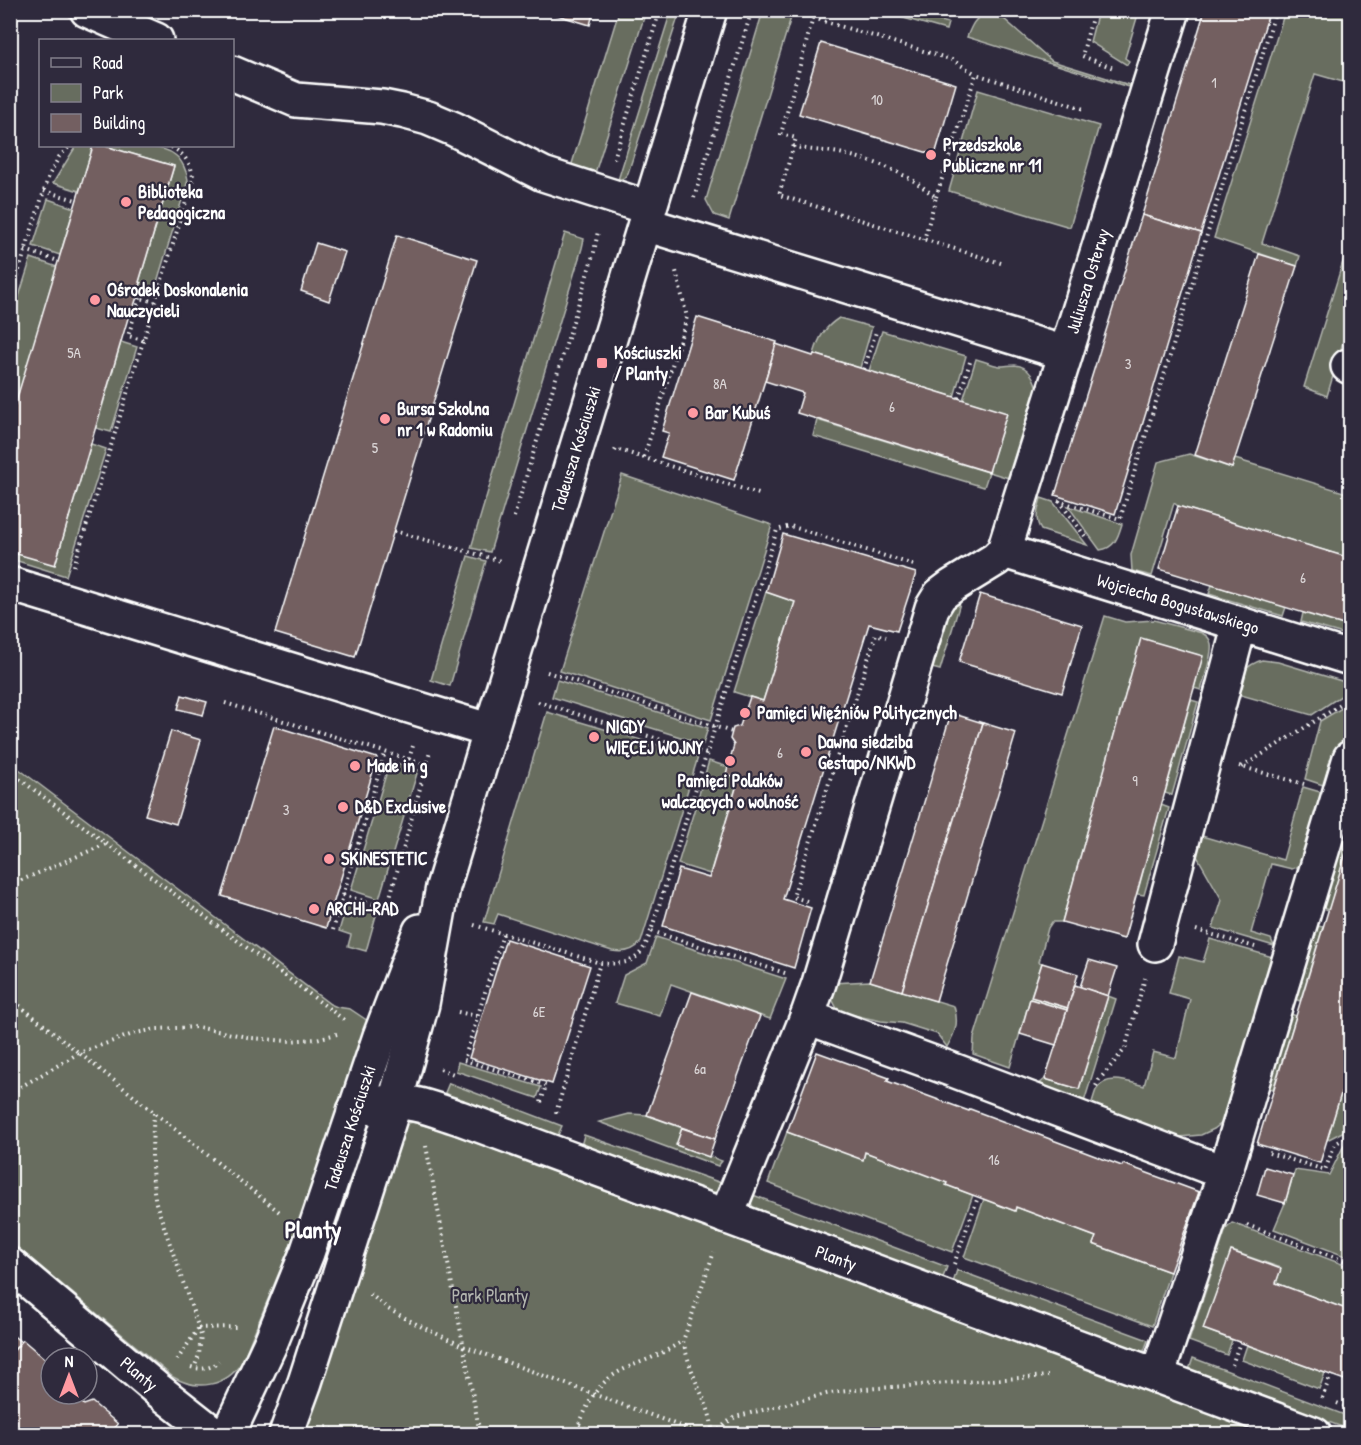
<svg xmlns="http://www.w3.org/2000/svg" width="1361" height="1445" font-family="'Patrick Hand',sans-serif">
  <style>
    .green { fill: #676d5f; stroke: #b3b6af; stroke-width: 1.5 }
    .building { fill: #735f61; stroke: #fff; stroke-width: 1.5 }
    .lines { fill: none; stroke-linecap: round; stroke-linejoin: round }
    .minor-casing { stroke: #fff; stroke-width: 38 }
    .path { stroke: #fff; stroke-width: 4; stroke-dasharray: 1.5 4.5; stroke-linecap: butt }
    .minor { stroke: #2f2a3d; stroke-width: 33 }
    .poi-dot { fill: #ff9aa2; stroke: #2f2a3d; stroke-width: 2 }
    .labels { text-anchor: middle; stroke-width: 4.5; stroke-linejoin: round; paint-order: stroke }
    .number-label { font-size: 15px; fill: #dcd7d8 }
    .poi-label { font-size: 18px; font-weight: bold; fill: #fff; stroke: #2f2a3d; text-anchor: start }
    .street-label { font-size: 18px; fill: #fff; stroke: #2f2a3d }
    .park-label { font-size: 18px; fill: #b3b6af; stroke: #2f2a3d }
    .district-label { font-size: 24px; font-weight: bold; fill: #fff; stroke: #2f2a3d }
  </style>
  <rect width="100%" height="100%" fill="#2f2a3d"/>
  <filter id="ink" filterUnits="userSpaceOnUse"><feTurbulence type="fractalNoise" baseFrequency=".0167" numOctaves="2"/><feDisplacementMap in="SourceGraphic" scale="12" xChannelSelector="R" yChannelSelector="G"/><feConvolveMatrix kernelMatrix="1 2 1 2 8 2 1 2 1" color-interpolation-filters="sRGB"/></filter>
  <g filter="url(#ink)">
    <g class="green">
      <path d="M619,11h27l-51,162 -24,-6z"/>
      <path d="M671,11h9l-52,162 -4,5 -6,2z"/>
      <path d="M763,11h16l13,3 -63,206 -15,-5 -8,-15z"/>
      <path d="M879,11h26l43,12 -2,7z"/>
      <path d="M1098,11h41l-14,47 4,3 -2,4 -37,-23z"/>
      <path d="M1285,11h65v73l-35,-10 -53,169 38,13 -3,10 -83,-28z"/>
      <path d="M985,14l19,5 48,42 84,26 -1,2 -168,-52c4,-10 7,-19 18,-23z"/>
      <path d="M978,90l121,36 -29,101 -121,-36z"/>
      <path d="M76,146h17l-14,45 -26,-8z"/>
      <path d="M105,146c17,0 57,-3 70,9 7,5 12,17 13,25l-34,112 -14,-5 1,-4 -2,-1 35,-116z"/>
      <path d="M48,199l26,9 -14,47 -27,-9z"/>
      <path d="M565,233l19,6 -2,9 -92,304 -19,-4z"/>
      <path d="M1350,239v80l-23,77 -23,-9z"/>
      <path d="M31,258l26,9 -43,143 -3,-1v-87z"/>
      <path d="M839,318l33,9 -12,41 -46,-14c5,-17 11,-27 25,-36z"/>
      <path d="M882,331l84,25 -12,41 -85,-26z"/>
      <path d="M121,342l16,5 -26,85 -15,-4z"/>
      <path d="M976,359c8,2 16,6 24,7 5,0 10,-1 15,-1 15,1 21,16 23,29l-26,85 -23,-7 -5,15 -171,-51 4,-16 171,52 19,-58 -44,-14z"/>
      <path d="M91,444l15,5 -40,127 -55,-17 -1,-7 45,12z"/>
      <path d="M1189,454l43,14 3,-9 115,35v64l-172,-52 -4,-3 -22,73 -20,-5 -1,-16 27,-93z"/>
      <path d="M622,475l150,50 -61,195 -151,-49z"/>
      <path d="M1041,498l12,4 34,43 -46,-15c-7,-11 -3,-20 0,-32z"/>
      <path d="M1068,506l54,18c-4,13 -7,24 -22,26z"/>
      <path d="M468,556l18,5 -36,125 -19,-6z"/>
      <path d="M1212,585l74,22 -3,9 -74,-22z"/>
      <path d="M766,592l29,10 -32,99 -29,-9z"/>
      <path d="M963,593l-23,77 -12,-3 12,-48z"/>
      <path d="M1303,613l47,14v9l-49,-14z"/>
      <path d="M1105,616l20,6 29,-2 48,13c5,3 8,5 9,11 2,10 -7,35 -10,46l-7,-2 8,-32 -61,-17 -79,283h-10l-4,6 -9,34 3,1 -11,33 37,12 -1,2 -37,-11 -20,68 -37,-13 1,-16z"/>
      <path d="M1262,660l16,2 70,21 2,3v4l-38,25 -78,-22c7,-17 9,-27 28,-33z"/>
      <path d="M557,680l151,48 -5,16 -151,-47z"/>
      <path d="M1191,700l7,2 -26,93 -7,-2z"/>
      <path d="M1350,703v15l-21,69 -24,-8 15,-58z"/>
      <path d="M547,712l151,45 -57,185c-8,10 -18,11 -29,9l-114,-37 -4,10 -10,-2z"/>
      <path d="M390,761l28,9 -39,129 -28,-9z"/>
      <path d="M709,761l19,6 11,11 -29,96 -32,-10z"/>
      <path d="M11,763l319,241 7,3 13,2 21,14 -66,187 -63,152c-16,25 -45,29 -69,15l-162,-135z"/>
      <path d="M1303,787l24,7 -22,70 -13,5 -21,-5 -20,69 20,6 3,7 -61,-18 9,-28 -29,-51 2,-15 88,26z"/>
      <path d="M1161,805l8,3 -25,87 -7,-1z"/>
      <path d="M1344,839l6,1 -21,70 -6,-2z"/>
      <path d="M347,904l30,8 -11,39 -18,-5 3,-11 -12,-4z"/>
      <path d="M1318,926l5,1 -23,74 -5,-2z"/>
      <path d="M656,937l130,42 -16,40 -99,-35 -11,32 -45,-13 9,-28 23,-12z"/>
      <path d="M1210,939l66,19 -46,155 -7,9 -9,7 -13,6 -22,2 -88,-32c2,-5 3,-10 5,-15 10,-17 33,-8 48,-4l9,-34 23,6 14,-59 -21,-6 10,-37 24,6z"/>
      <path d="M870,981l84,25c5,17 2,25 -7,41l-10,-13 -35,-11 -21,-2 -42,-9 -6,-11 -1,-18z"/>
      <path d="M1108,996l8,3 -32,103 -46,-17 7,-6 34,10z"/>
      <path d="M1291,1014l5,2 -23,73 -5,-1z"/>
      <path d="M458,1062l83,25 -4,11 -81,-27z"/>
      <path d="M1350,1064v64l-23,12z"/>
      <path d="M449,1083l113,43 -5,11 -113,-42z"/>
      <path d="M629,1114l18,1 35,13 -5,17 45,16 -4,5 -119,-44z"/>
      <path d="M413,1122l28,8 823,304h-958l2,-19 97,-291z"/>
      <path d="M787,1132l76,27 2,-7 82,30v3l26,10 -21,57 -184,-69z"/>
      <path d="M584,1135l140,49c-5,7 -9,10 -17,8l-126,-46z"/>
      <path d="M1350,1141v117l-76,-29 11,-26 10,-33 34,5 15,-30z"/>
      <path d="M753,1195l194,72 -5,13 -185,-69 -4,-3 -2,-6z"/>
      <path d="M984,1199l31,12 1,-4 80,30 -3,7 77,28 -18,54 -188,-69z"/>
      <path d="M1232,1223l118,44v40l-3,-1 -1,3 -70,-26 5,-15 -49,-17 -28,78 28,11 -5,15 -38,-14 37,-112z"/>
      <path d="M957,1270l191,70 -4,11 -3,2 -188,-70z"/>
      <path d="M1247,1345l78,28 -6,16 -77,-29z"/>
      <path d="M1193,1358l157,59v13l-161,-60z"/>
    </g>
    <g class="building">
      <path d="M541,10h53l-4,15z"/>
      <path d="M1205,10h65l-69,223 -59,-18z"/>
      <path d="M821,43l135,41 -21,71 -136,-41z"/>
      <path d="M93,146h12l69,20 -35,116 2,1 -4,14 -4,12 -2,-1 -76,257 -45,-13v-131z"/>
      <path d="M1142,215l59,18 -86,281 -60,-19z"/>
      <path d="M397,235l80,25 -122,397 -80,-24z"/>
      <path d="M316,243l29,9 -16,49 -28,-10z"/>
      <path d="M1259,254l38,12 -65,202 -37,-13z"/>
      <path d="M697,317l80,25 -43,138 -73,-23 8,-24 -7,-2z"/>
      <path d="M776,344l37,12 1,-2 193,59 -18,59 -192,-59 6,-20 -38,-12z"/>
      <path d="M1178,506l172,52v69l-191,-58z"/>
      <path d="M783,534l133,39 -19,58 -28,-7 -86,275 28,9 -17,60 -131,-42 16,-57 30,9 30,-100 -13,-4 8,-29 -4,-6 3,-11 7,-2 10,-29 13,4 32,-99 -29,-10z"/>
      <path d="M980,594l102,31 -20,68 -103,-31z"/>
      <path d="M1141,638l62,18 -79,283 -62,-17z"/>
      <path d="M182,695l25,7 -4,13 -25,-6z"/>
      <path d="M951,713l32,10 -81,268 -32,-10z"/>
      <path d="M983,723l33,10 -80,268 -34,-10z"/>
      <path d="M274,726l103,32 -51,170 -104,-32z"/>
      <path d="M171,731l30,9 -25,84 -31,-9z"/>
      <path d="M1350,839v225l-30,99 -63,-19z"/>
      <path d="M506,939l84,27 -38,118 -83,-26z"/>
      <path d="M1089,960l28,8 -9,28 -28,-9z"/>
      <path d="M1042,963l36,11 -10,34 -37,-11z"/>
      <path d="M1075,985l33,11 -29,93 -34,-10z"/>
      <path d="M692,992l68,24 -45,123 -68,-24z"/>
      <path d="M1030,999l37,11 -11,35 -36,-11z"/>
      <path d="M817,1052l72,26 -2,3 82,30 1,-2 152,57 1,-2 76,28 -29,80 -77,-28 3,-7 -80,-30 -1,4 -69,-26 1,-2 -82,-31 -2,8 -76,-28z"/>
      <path d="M682,1128l33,11 -6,18 -33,-12z"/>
      <path d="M1265,1167l28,8 -8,28 -28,-8z"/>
      <path d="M1231,1251l50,18 -5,14 70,26 1,-4 3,2v75l-147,-53z"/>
      <path d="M10,1333l11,9 -11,13z"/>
      <path d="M23,1340l28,24v30h22l11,11 8,-3 26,22 -8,10h-100v-79z"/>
    </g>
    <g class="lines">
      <defs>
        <g id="minor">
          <path d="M87,10l69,30"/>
          <path d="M232,73l64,27 86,7 20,4 26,7 26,11 89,45 106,34"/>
          <path d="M645,224l420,129"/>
          <path d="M1348,366l2,1"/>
          <path d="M1004,551l169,-541"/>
          <path d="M1004,551l346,107"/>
          <path d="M10,584l481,147"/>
          <path d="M1155,944l85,-320"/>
          <path d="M807,1017l12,-34 113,-375 8,-13 12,-9 44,-27 8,-8"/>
          <path d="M354,1111c9,-2 18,-6 28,-8 26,-5 53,7 78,15l854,316"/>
          <path d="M726,1217l81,-200 146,53 272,103"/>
          <path d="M10,1265l148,125 56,44"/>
          <path d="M1157,1376l68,-203 125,-415"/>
          <path d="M228,1434l43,-92 36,-89 73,-217 40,-105"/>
          <path d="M286,1434l19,-52 90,-280 27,-98 21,-117 267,-877"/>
        </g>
      </defs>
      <use href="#minor" class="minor-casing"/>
      <g class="path">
        <path d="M797,10l16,8 137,41 26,15"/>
        <path d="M1094,10l-12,46 34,13"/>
        <path d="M813,18l-32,116 15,4 -17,57 222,68"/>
        <path d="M793,146c15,5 31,4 46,7 23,5 46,12 66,23 11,5 21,14 31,21l-12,43"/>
        <path d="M614,159l46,-149"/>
        <path d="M44,191l32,9"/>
        <path d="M936,197l40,-123 108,35"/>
        <path d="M694,198l58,-188"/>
        <path d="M25,250l33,11"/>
        <path d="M137,297l18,5"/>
        <path d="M140,298l-12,38 15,4"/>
        <path d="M10,299l39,-124 10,-18 11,-11"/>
        <path d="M864,369l12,-37"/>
        <path d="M959,398l11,-36"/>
        <path d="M615,451l1,-2 146,46"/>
        <path d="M644,457l43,-140 -11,-46"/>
        <path d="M1058,501l62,18 156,-509"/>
        <path d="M1059,501l26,35"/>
        <path d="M514,517l80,-265 4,-21"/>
        <path d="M394,531l107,30"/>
        <path d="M74,566l119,-387c0,-14 -11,-29 -25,-33"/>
        <path d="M547,672l185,60"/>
        <path d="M538,702l169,52"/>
        <path d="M225,703l202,62"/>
        <path d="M409,759l4,-13"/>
        <path d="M1239,766l65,18"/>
        <path d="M1242,767l108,-68"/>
        <path d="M10,772l337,250"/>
        <path d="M10,885l96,-41"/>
        <path d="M343,895l44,13"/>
        <path d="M807,901l-14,-4 83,-263 10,3"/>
        <path d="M387,912v-4l43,-156"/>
        <path d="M474,925l126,38c31,2 41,-2 51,-32"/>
        <path d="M333,930l52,-178"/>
        <path d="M1196,930l59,17"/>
        <path d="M503,934l-39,126 82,25 -6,21"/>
        <path d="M785,973l-134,-42 126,-401 13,-4 127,40"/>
        <path d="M10,998l272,216"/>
        <path d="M458,1012l23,5"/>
        <path d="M440,1069l16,6"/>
        <path d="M1096,1086l3,-6 26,-31 20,-71"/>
        <path d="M10,1093l69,-40 57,-20 21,-4 40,-2 55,11 35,3 29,-2 25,-6"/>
        <path d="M154,1113c-2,31 -4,60 2,90l45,132 -2,20 -5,13"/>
        <path d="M556,1113l44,-150"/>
        <path d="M426,1146l54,288"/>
        <path d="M1269,1153l56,17 10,-26 15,-9"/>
        <path d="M1247,1225l103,38"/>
        <path d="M954,1264l24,-67"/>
        <path d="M370,1294l18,15 34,18 41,19 239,88"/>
        <path d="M198,1328l38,-1"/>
        <path d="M177,1360l21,-31"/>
        <path d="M1232,1365l8,-23"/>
        <path d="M191,1367c11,3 20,2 28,-6"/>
        <path d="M1322,1398l9,-23"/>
        <path d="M1337,1403l13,5"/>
        <path d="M579,1426l24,8"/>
        <path d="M326,1427l19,7"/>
        <path d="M573,1434c9,-12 13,-29 22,-41 15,-20 29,-24 51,-33 13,-5 25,-12 37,-19"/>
        <path d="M712,1434c1,-20 -10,-37 -17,-55 -5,-13 -9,-25 -12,-38l31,-89"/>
        <path d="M715,1434l11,-11 9,-6 95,-24 34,-4 184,-13"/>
        <path d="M1177,1434l5,-10"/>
      </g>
      <use href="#minor" class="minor"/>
    </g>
  </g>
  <g class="poi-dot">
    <circle cx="931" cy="155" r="6"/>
    <circle cx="126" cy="202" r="6"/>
    <circle cx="95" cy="300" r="6"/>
    <rect x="596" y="357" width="12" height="12" rx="3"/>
    <circle cx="693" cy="413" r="6"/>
    <circle cx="385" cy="419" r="6"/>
    <circle cx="745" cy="713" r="6"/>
    <circle cx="594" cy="737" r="6"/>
    <circle cx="806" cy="752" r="6"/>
    <circle cx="730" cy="761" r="6"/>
    <circle cx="355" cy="766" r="6"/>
    <circle cx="343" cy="807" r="6"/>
    <circle cx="329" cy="859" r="6"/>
    <circle cx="314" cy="909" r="6"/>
  </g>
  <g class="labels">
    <g class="number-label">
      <text x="1214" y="88">1</text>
      <text x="877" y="105">10</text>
      <text x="74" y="358">5A</text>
      <text x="1128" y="369">3</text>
      <text x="720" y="389">8A</text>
      <text x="892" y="412">6</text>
      <text x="375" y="453">5</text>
      <text x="1303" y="583">6</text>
      <text x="780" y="758">6</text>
      <text x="1135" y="786">9</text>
      <text x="286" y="815">3</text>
      <text x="539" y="1017">6E</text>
      <text x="700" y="1074">6a</text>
      <text x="994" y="1165">16</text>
    </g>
    <g class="poi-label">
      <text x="943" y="151">Przedszkole<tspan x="943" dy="21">Publiczne nr 11</tspan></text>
      <text x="138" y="198">Biblioteka<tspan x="138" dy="21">Pedagogiczna</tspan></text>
      <text x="107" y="296">Ośrodek Doskonalenia<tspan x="107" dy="21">Nauczycieli</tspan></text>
      <text x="614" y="359">Kościuszki<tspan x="614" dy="21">/ Planty</tspan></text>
      <text x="397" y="415">Bursa Szkolna<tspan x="397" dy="21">nr 1 w Radomiu</tspan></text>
      <text x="705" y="419">Bar Kubuś</text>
      <text x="757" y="719">Pamięci Więźniów Politycznych</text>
      <text x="606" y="733">NIGDY<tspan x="606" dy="21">WIĘCEJ WOJNY</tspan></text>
      <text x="818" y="748">Dawna siedziba<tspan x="818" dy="21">Gestapo/NKWD</tspan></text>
      <text x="367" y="772">Made in g</text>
      <text x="730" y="787" text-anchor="middle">Pamięci Polaków<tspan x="730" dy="21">walczących o wolność</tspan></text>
      <text x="355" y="813">D&amp;D Exclusive</text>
      <text x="341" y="865">SKINESTETIC</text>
      <text x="326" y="915">ARCHI-RAD</text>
    </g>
    <g class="street-label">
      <text transform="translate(1088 281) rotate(-73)" y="6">Juliusza Osterwy</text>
      <text transform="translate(576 449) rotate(-73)" y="6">Tadeusza Kościuszki</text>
      <text transform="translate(1178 604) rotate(17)" y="6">Wojciecha Bogusławskiego</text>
      <text transform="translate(350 1128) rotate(-72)" y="6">Tadeusza Kościuszki</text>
      <text transform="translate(836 1258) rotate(20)" y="6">Planty</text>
      <text transform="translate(139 1374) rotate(40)" y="6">Planty</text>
    </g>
    <g class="park-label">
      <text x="490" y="1302">Park Planty</text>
    </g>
    <g class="district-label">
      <text x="313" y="1238">Planty</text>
    </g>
  </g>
  <rect width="1361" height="1445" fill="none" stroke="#2f2a3d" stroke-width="36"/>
  <rect x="18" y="18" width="1325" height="1409" fill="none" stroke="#fff" stroke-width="2" filter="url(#ink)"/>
  <rect x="39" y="39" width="195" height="108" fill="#2f2a3d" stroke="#827f8b" stroke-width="1.5"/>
  <rect x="51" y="58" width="30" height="9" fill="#2f2a3d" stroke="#827f8b" stroke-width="1.5"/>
  <text x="93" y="69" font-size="18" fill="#ffffff">Road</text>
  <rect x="51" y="84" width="30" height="18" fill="#676d5f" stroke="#827f8b" stroke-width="1.5"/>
  <text x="93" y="99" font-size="18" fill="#ffffff">Park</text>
  <rect x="51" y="114" width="30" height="18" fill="#735f61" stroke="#827f8b" stroke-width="1.5"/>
  <text x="93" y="129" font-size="18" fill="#ffffff">Building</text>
  <g transform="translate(69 1376)"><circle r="28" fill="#2f2a3d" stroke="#827f8b" stroke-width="1.5"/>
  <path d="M0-4.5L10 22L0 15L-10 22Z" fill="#ff9aa2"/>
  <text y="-9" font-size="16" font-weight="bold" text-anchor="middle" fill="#ffffff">N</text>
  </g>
</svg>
